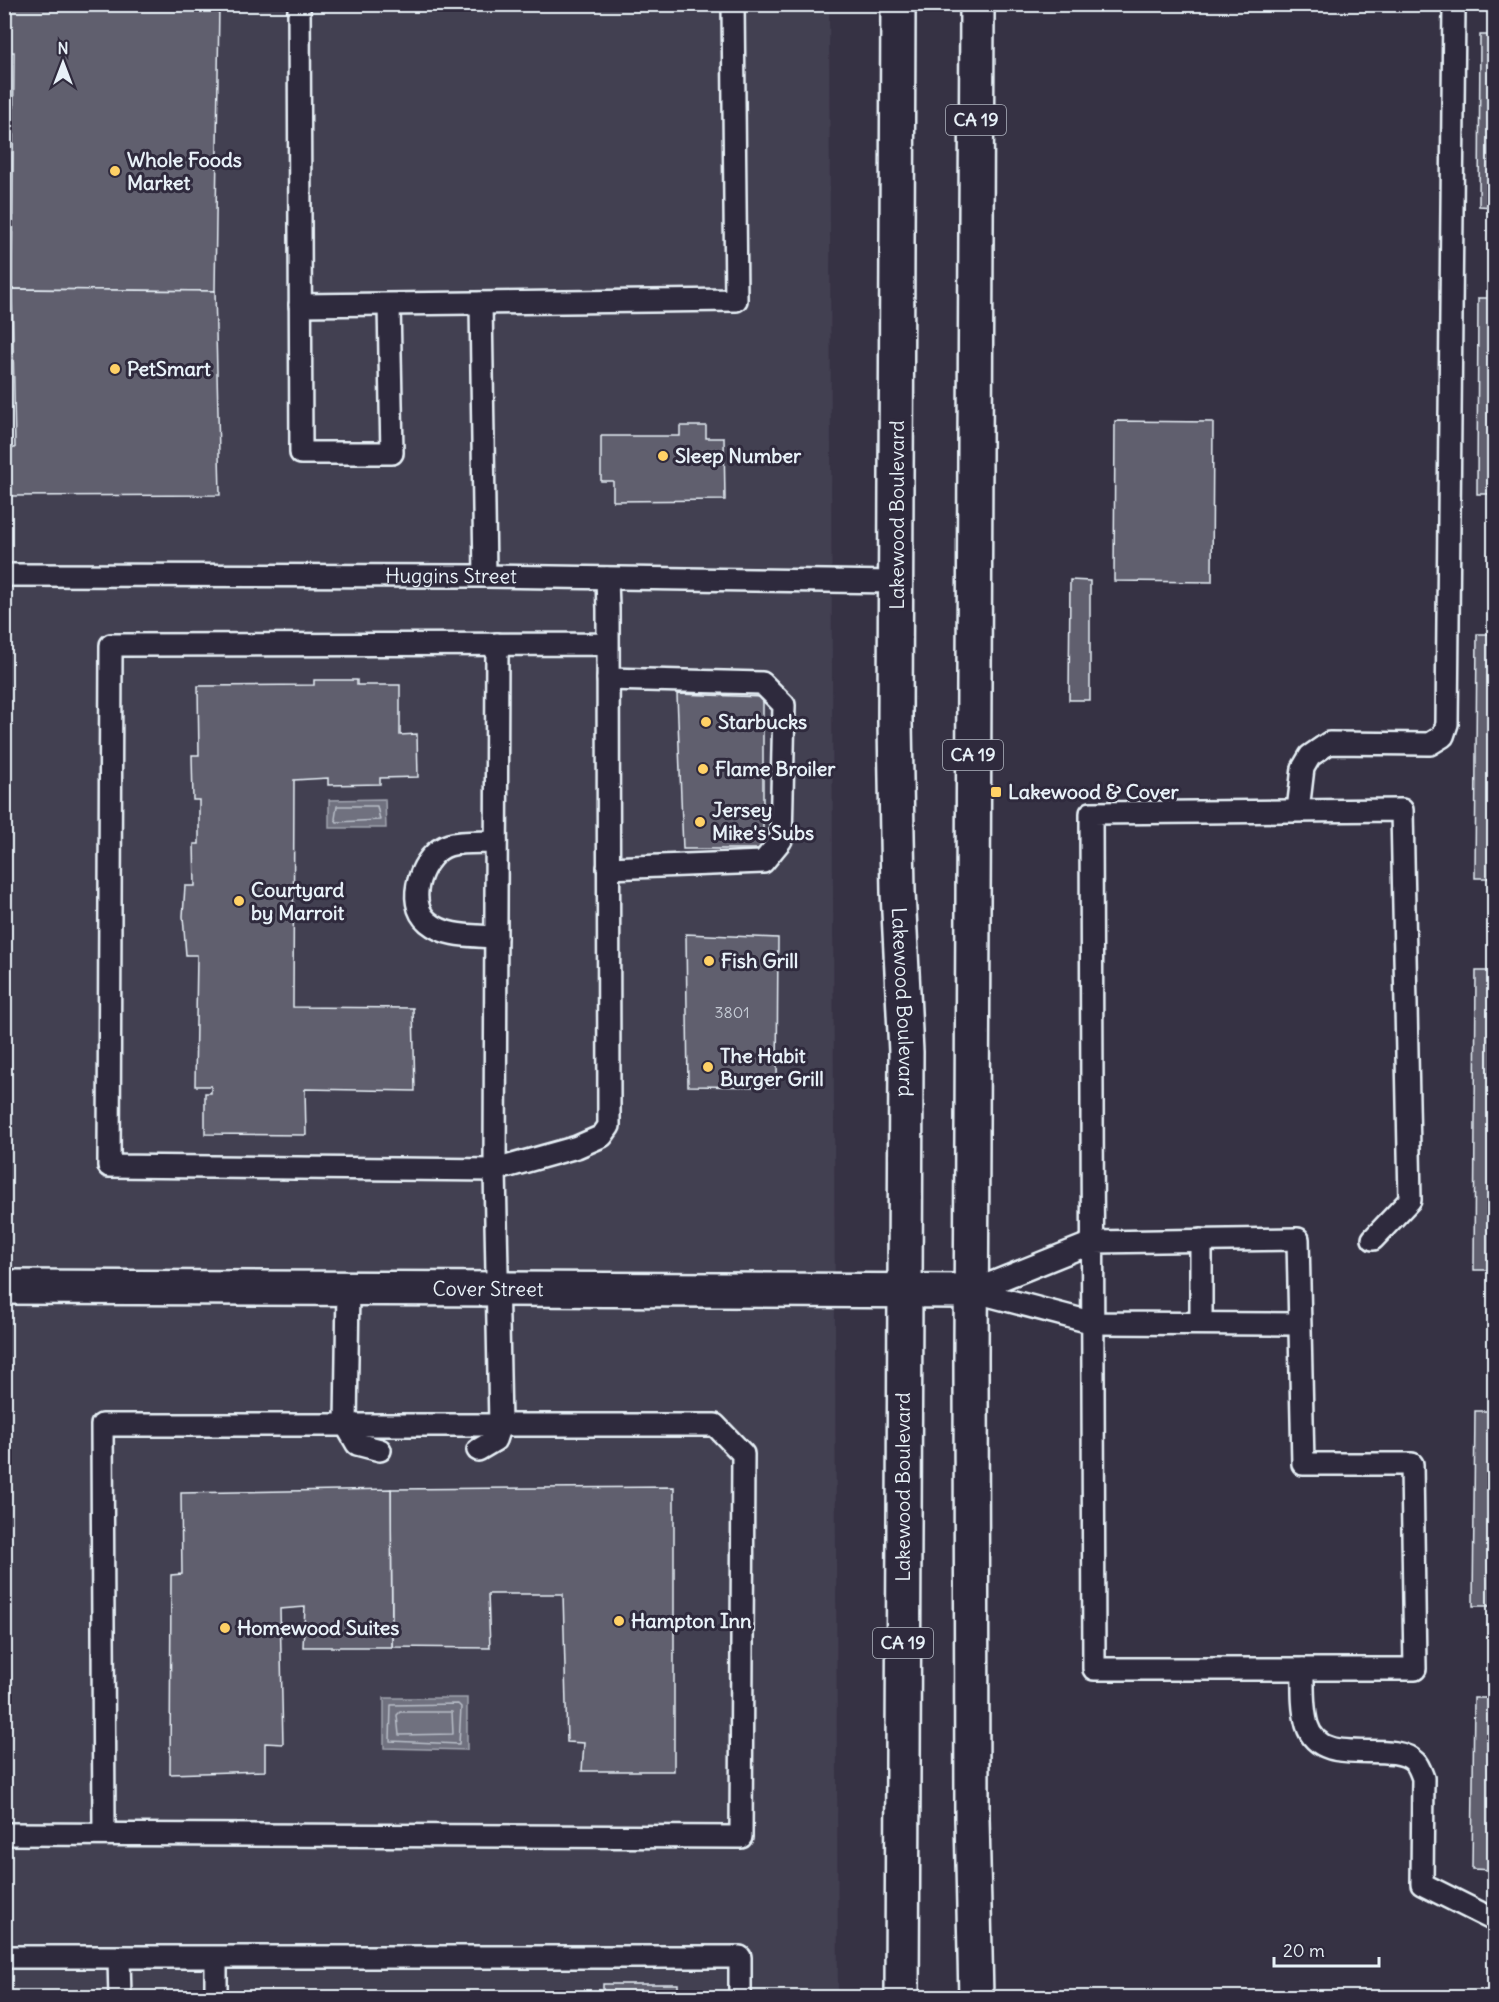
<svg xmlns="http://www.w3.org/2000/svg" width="1499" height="2002" font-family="Delius,sans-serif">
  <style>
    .built { fill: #433f51 }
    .water { fill: #70717f; stroke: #a0a4af; stroke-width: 1.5 }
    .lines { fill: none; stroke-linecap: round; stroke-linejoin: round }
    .shore { stroke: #b8bec8; stroke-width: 1.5 }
    .building { fill: #605e6e; stroke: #e8f1f8; stroke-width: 1.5 }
    .lane-casing { stroke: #e8f1f8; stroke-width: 26 }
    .secondary-casing { stroke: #e8f1f8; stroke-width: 38 }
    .primary-casing { stroke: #e8f1f8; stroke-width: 38 }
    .lane { stroke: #2f2a3d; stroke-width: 21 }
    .secondary { stroke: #2f2a3d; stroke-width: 33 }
    .primary { stroke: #2f2a3d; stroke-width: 33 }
    .poi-dot { fill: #ffd166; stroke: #2f2a3d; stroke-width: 2 }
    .labels { text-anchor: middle; stroke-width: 6; stroke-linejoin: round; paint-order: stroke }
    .number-label { font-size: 16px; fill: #c6ccd6 }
    .shield { fill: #2f2a3d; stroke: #b0b5c0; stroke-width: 1.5 }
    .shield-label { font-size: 18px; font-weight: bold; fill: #e8f1f8 }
    .poi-label { font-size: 20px; font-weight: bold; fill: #e8f1f8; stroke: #2f2a3d; text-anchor: start }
    .street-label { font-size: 20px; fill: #e8f1f8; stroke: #2f2a3d }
  </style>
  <rect width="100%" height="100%" fill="#363244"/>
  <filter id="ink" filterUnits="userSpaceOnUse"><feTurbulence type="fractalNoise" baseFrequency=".0167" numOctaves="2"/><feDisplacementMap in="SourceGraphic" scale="12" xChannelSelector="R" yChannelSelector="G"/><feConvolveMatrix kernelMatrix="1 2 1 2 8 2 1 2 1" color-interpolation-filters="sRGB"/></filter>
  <g filter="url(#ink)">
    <path class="built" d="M5,5h824l9,1992 -833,1z"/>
    <g class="water">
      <path d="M385,799l1,29h-57v-28z"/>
      <path d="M384,1698h83v52l-83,-2z"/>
    </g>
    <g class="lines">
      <g class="shore">
        <path d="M337,806h40l3,14 -43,2 -2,-3z"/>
        <path d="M458,1704l3,3 -2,37 -69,-3 1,-36z"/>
        <path d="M400,1712h52l1,22 -54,1 -2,-20z"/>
      </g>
    </g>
    <g class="building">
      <path d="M4,4h215l-4,287 -203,-2 2,-237h-10z"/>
      <path d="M1480,35h14v172l-15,-1z"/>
      <path d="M12,289l203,2 5,204 -216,1v-48h11z"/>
      <path d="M1478,298h16v196h-17z"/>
      <path d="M1115,421l98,1 -1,160 -98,-1z"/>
      <path d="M680,426h26v12h18l1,62 -112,1v-20h-12v-45h79z"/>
      <path d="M1070,580l20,1v119h-21z"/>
      <path d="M1477,634h17v244h-19z"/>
      <path d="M314,680h43v5h43v50l17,-1 1,43 -38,1v6l-52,1v-7l-34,2 -1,227 120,1 2,83 -110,-2 1,46 -101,-1v-41h6v-7h-16l2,-131h-11l-3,-39 2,-30h10l-1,-42h5v-44h-6l-1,-45h7l-1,-69 116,-1z"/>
      <path d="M677,694l86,3v152h-80z"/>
      <path d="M686,934l92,4 -1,149 -89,-1z"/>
      <path d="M1476,971h18v299h-20z"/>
      <path d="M1475,1411h19v195h-21z"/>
      <path d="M674,1487v284h-92l2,-28 -17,-1 -4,-148h-75l2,54 -98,-1 -1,-158z"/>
      <path d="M391,1489l1,158h-89l2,-40 -25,2 3,135 -18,-1v28l-95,3 1,-199 11,-1 -1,-81z"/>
      <path d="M1474,1698h20v172l-22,-1z"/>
      <path d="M603,1984h75v14h-183v-3l108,1z"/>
    </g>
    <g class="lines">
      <defs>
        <g id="lane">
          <path d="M299,4l2,449h91l-3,-148"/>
          <path d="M481,303l4,273"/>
          <path d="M300,305l436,-5 -3,-296"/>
          <path id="s1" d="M4,575l481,1 411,6"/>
          <path d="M607,578l1,31 1,517 -7,10 -25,11 -82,23 -386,-4 2,-521 497,-1"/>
          <path d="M608,679l154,4 22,22 -3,135 -18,22 -155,6"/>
          <path d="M1298,810l5,-42 7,-12 19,-13 101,1 13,-8 4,-12 7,-720"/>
          <path d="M496,937c-23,-2 -49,1 -68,-15 -24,-20 -6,-69 21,-77 14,-4 33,-2 47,-3"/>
          <path d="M1201,1240v83"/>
          <path d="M348,1289l-2,136 11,19 23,6"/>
          <path d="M972,1291l122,-49 204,-3 5,225h109l3,205h-321l-3,-856 311,-3 8,390 -37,39"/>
          <path d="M972,1291l122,32 204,1"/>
          <path d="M478,1450l17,-10 5,-15 -5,-255 2,-526"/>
          <path d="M1303,1669c0,18 -1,38 4,56 14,46 84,12 108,37 4,4 6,11 8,16l-1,106 72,36"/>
          <path d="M4,1834l737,3 2,-383 -28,-29h-613l2,408"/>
          <path d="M4,1957h736v41"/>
          <path d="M119,1958l1,40"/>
          <path d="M216,1959v39"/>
        </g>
        <g id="secondary">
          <path id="s2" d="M4,1287l968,4"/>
        </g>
        <g id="primary">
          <path id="s3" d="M898,4l-3,718 3,170 8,160 -4,946"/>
          <path d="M976,1998l-4,-180 -1,-460 6,-1354"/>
        </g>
      </defs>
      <use href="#lane" class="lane-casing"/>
      <use href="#secondary" class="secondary-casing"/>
      <use href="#primary" class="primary-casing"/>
      <use href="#lane" class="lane"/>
      <use href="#secondary" class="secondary"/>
      <use href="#primary" class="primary"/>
    </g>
  </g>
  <g class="poi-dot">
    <circle cx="115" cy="171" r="6"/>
    <circle cx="115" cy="369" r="6"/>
    <circle cx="663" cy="456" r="6"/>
    <circle cx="706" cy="722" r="6"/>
    <circle cx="703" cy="769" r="6"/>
    <rect x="990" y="786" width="12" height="12" rx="3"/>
    <circle cx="700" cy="822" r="6"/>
    <circle cx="239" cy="901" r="6"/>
    <circle cx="709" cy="961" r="6"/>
    <circle cx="708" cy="1067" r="6"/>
    <circle cx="619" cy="1621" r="6"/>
    <circle cx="225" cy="1628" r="6"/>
  </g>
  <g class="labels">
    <g class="number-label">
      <text x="732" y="1018">3801</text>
    </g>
    <g class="shield">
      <rect x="946" y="105" width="60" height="30" rx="4.5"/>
      <rect x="943" y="740" width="60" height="30" rx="4.5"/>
      <rect x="873" y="1628" width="60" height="30" rx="4.5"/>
    </g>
    <g class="shield-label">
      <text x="976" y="126">CA 19</text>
      <text x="973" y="761">CA 19</text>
      <text x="903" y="1649">CA 19</text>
    </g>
    <g class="poi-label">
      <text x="127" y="167">Whole Foods<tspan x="127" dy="23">Market</tspan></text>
      <text x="127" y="376">PetSmart</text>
      <text x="675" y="463">Sleep Number</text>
      <text x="718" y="729">Starbucks</text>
      <text x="715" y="776">Flame Broiler</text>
      <text x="1008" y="799">Lakewood &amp; Cover</text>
      <text x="712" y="817">Jersey<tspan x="712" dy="23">Mike's Subs</tspan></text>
      <text x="251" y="897">Courtyard<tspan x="251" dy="23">by Marroit</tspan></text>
      <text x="721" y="968">Fish Grill</text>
      <text x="720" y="1063">The Habit<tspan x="720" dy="23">Burger Grill</tspan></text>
      <text x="631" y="1628">Hampton Inn</text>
      <text x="237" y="1635">Homewood Suites</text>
    </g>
    <g class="street-label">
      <text transform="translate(897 515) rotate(-90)" y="7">Lakewood Boulevard</text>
      <text dy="7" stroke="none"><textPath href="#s1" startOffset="447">Huggins Street</textPath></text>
      <text dy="7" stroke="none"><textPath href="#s3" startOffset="998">Lakewood Boulevard</textPath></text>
      <text dy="7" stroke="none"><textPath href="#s2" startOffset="484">Cover Street</textPath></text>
      <text transform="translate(903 1487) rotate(-90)" y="7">Lakewood Boulevard</text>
    </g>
  </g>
  <rect width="1499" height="2002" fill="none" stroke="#2f2a3d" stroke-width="24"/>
  <rect x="12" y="12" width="1475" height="1978" fill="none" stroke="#e8f1f8" stroke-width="2" filter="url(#ink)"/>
  <g transform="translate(63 63)" stroke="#2f2a3d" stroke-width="4.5" paint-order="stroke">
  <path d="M0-4.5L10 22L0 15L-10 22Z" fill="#e8f1f8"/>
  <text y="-9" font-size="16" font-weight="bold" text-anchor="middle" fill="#e8f1f8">N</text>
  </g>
  <path d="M1274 1957v9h105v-9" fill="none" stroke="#e8f1f8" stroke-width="3"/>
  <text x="1283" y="1957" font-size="18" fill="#e8f1f8" stroke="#2f2a3d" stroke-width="4.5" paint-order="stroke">20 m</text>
</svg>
